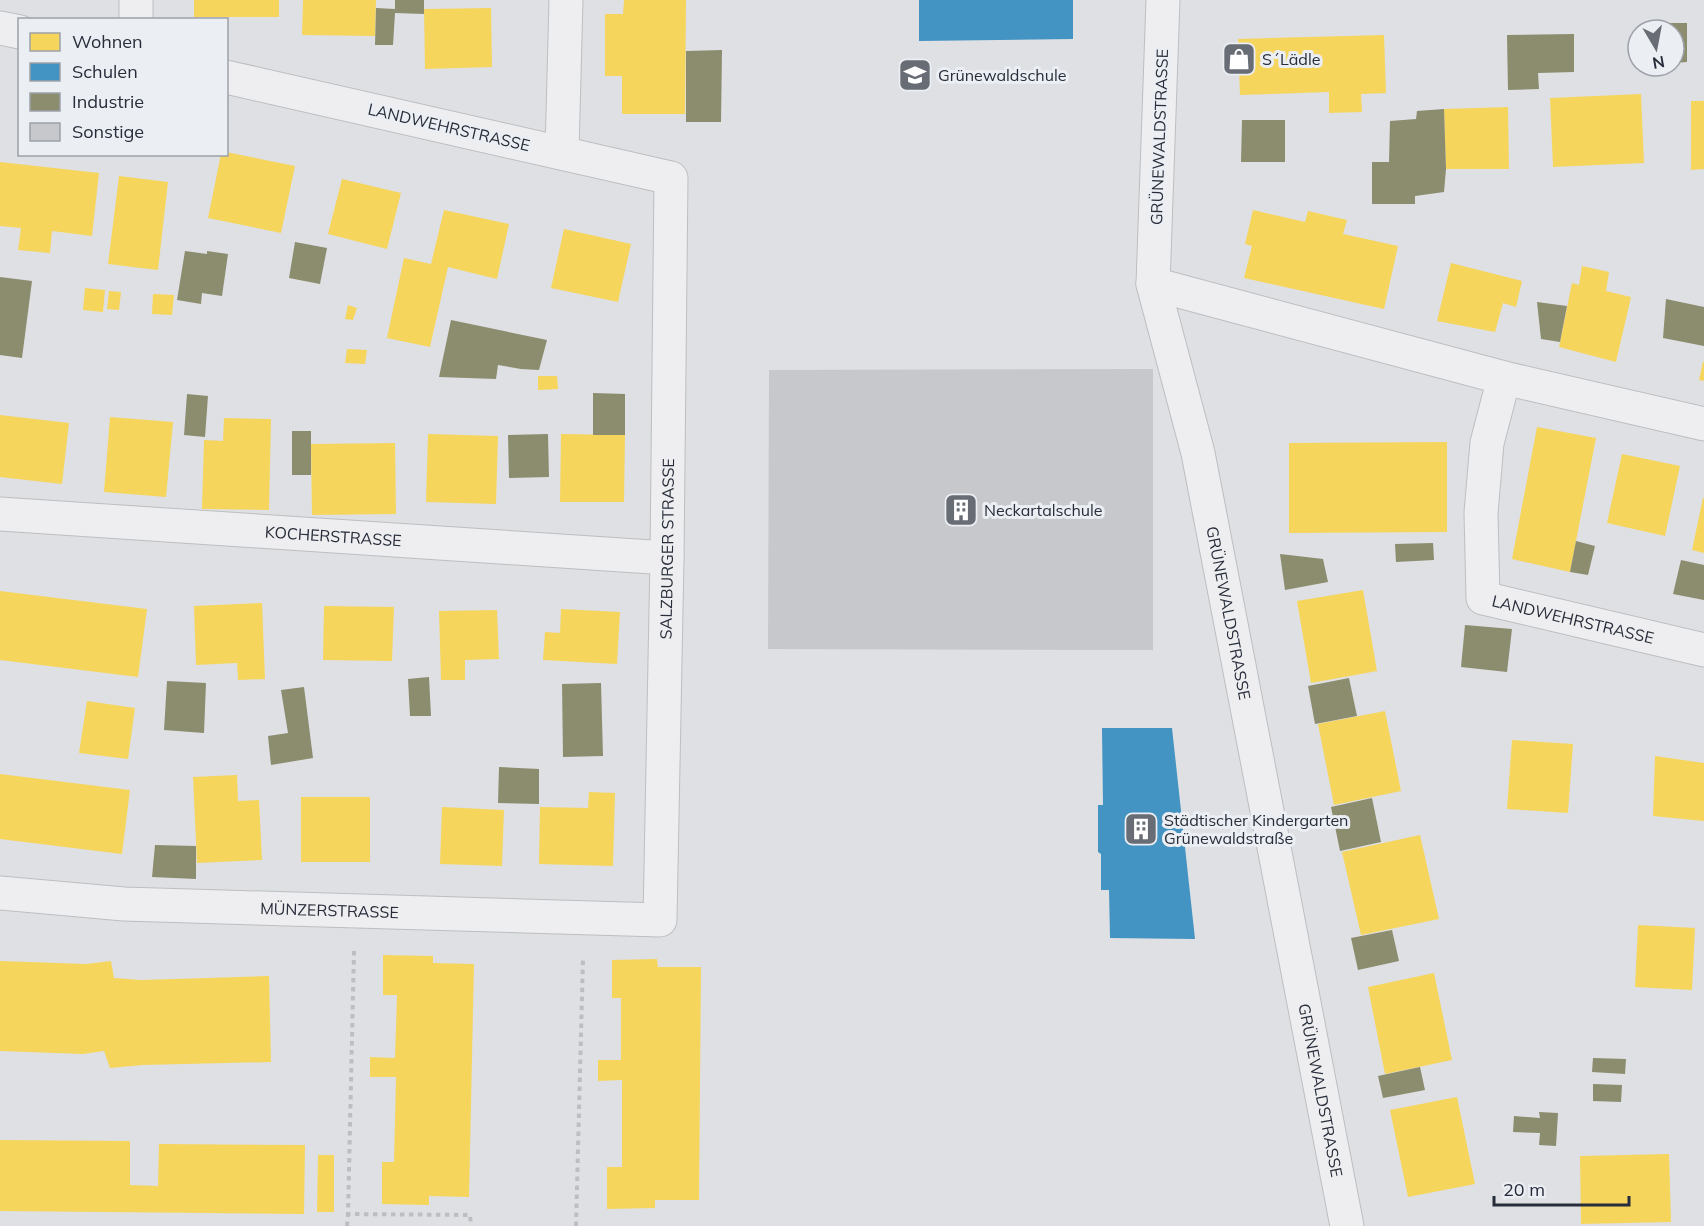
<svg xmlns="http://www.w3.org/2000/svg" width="1704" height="1226" font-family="Mulish,sans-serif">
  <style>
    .homes { fill: #f6d55c }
    .schools { fill: #4393c3 }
    .industry { fill: #8c8c6e }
    .building { fill: #c6c8cb }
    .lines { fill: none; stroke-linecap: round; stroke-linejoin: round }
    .street-casing { stroke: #bcbec1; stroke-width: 35 }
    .path { stroke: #bdbec3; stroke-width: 4; stroke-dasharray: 4.5 4.5; stroke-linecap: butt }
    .street { stroke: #eeeef0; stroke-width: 33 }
    .labels { text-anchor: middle; stroke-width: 6; stroke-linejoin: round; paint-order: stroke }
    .poi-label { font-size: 16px; fill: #272d3a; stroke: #ebeef3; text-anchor: start }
    .street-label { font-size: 16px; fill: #272d3a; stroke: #ebeef3 }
  </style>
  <rect width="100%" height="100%" fill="#dee0e3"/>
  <g class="homes">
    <rect x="194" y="0" width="85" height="17"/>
    <path d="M303,0h73l-1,36 -73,-1z"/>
    <path d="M624,0h62l-1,114h-63v-38h-17v-62h18z"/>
    <path d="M491,8l1,59 -67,2 -1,-60z"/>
    <path d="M1384,35l2,58 -25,1 1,18 -33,1v-21l-89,3 -2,-56z"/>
    <path d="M1641,94l3,69 -91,4 -3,-69z"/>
    <path d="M1691,101h13v68l-13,1z"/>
    <path d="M1508,107l1,62h-63l-2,-60z"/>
    <path d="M226,152l69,14 -14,67 -73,-15 13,-64h5z"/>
    <path d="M0,162l99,11 -7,63 -40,-5 -2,22 -32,-3 3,-22 -21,-2z"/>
    <path d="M119,176l49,6 -10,88 -50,-6z"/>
    <path d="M342,179l59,14 -14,56 -59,-15z"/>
    <path d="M444,210l65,14 -12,55 -49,-12 -18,80 -43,-9 17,-80 27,6z"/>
    <path d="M1253,210l52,12 3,-11 39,9 -4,14 55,12 -14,63 -140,-31 8,-32 -7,-2z"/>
    <path d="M564,229l67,15 -13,58 -67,-14z"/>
    <path d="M1451,263l71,18 -6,26 -13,-4 -8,29 -58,-11z"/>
    <path d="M1582,266l27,6 -3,19 25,6 -15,65 -57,-15 13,-64 7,2z"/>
    <path d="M85,288l20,2 -2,22 -20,-2z"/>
    <path d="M109,291l12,1 -2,18 -12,-1z"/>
    <path d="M153,294l21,1 -2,20 -20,-1z"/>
    <path d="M348,305l9,3 -4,12 -8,-1z"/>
    <path d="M347,349l20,1 -2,14 -20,-1z"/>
    <path d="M1703,362h1v19l-5,-1z"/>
    <path d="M538,376h19l1,13 -20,1z"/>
    <path d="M0,415l69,8 -7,61 -62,-7z"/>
    <path d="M110,417l63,5 -7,75 -62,-5z"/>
    <path d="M224,418l47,1 -2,91 -67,-1 2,-69 19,1z"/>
    <path d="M1537,427l59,11 -26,134 -58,-13z"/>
    <path d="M428,434l70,2 -2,68 -70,-2z"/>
    <path d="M561,434l64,1 -1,67h-64z"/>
    <path d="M1447,442v90l-158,1v-90z"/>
    <path d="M395,443l1,71 -84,1 -1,-71z"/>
    <path d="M1622,454l58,12 -15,70 -58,-13z"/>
    <path d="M1703,498h1v55l-12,-3z"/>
    <path d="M1363,590l14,81 -66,12 -14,-82z"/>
    <path d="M0,591l147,18 -9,68 -138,-17z"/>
    <path d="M262,603l3,76 -27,1 -1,-17 -41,2 -2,-59z"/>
    <path d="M324,606l70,1 -2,54 -69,-1z"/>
    <path d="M561,609l59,3 -3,52 -74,-4 2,-28 15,1z"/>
    <path d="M497,610l2,49 -34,1v20h-24l-2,-69z"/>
    <path d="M87,701l48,7 -7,51 -49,-6z"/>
    <path d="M1385,711l16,80 -67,14 -16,-81z"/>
    <path d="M1512,740l61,4 -5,69 -61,-4z"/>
    <path d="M1655,756l49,7v58l-51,-5z"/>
    <path d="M0,774l130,16 -8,64 -122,-15z"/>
    <path d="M237,775l1,26 21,-1 3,60 -65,3 -4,-86z"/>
    <path d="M589,792l26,1 -2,73 -74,-2 1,-57 48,1z"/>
    <rect x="301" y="797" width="69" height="65"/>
    <path d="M442,807l62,3 -2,56 -62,-2z"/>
    <path d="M1420,835l19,84 -78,16 -19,-83z"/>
    <path d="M1638,925l57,3 -3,62 -57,-3z"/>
    <path d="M383,955l50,1v7l41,1 -5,233 -40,-1v9l-47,-1v-42h12l2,-85h-26v-20l25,1 2,-63h-14z"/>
    <path d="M657,959l1,8h43l-2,233h-44v8l-48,1v-42h15v-87l-24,1v-21h23v-62h-9v-38z"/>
    <path d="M0,961l86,3 25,-3 3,17 27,2 128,-4 2,86 -128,3 -33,3 -6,-17 -21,3 -83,-3z"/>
    <path d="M1434,973l18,87 -67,14 -17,-87z"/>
    <path d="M1457,1097l18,87 -67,13 -18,-87z"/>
    <path d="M0,1140l130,1v44l28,1 1,-42 146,1 -1,69 -304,-3z"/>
    <path d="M1669,1154l2,68 -90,2 -1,-68z"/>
    <path d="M318,1155h16v57h-17z"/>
  </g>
  <g class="schools">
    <path d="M919,0h154v39l-154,2z"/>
    <path d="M1102,728h70l23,211 -85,-1 -1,-48h-8v-36l-3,-2v-47h5z"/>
  </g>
  <g class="industry">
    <path d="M395,0h29v14l-29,-1 -2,32h-18l1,-37 19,1z"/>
    <path d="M1658,23h29v39l-13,1v-33h-16z"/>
    <path d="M1574,34v38l-36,1 1,16 -31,1 -1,-55z"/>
    <path d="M722,50l-1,72h-35v-71z"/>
    <path d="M1444,109l2,60 -2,23 -29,4v8h-43v-42h17l1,-41 26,-2 1,-8z"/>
    <path d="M1242,120h43v42h-44z"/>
    <path d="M295,242l32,6 -7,36 -31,-6z"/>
    <path d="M185,251l22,3v-3l21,3 -6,42 -20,-3 -1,11 -24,-4z"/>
    <path d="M0,277l32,4 -10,77 -22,-3z"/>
    <path d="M1666,299l38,8v39l-41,-8z"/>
    <path d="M1537,302l30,4 -7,36 -19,-3z"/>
    <path d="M451,320l96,20 -8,30 -18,-1 -23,-4 -2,14 -57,-2z"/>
    <path d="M593,393l32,1v41h-32z"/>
    <path d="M187,394l21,2 -3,41 -21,-2z"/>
    <rect x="292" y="431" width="19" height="44"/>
    <path d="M548,434l1,43 -40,1 -1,-43z"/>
    <path d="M1576,541l19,5 -7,29 -18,-3z"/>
    <path d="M1433,543l1,17 -38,2 -1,-18z"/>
    <path d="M1280,554l43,5 5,23 -43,8z"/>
    <path d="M1681,560l23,5v35l-31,-6z"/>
    <path d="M1465,625l47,4 -5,43 -46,-5z"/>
    <path d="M429,677l2,39h-21l-2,-37z"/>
    <path d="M1349,678l8,38 -42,8 -7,-38z"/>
    <path d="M167,681l39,2 -2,50 -40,-3z"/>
    <path d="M601,683l2,73 -40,1 -1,-73z"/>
    <path d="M304,687l9,71 -42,7 -3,-29 20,-3 -7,-43z"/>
    <path d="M499,767l40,2v35l-41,-1z"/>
    <path d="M1372,798l9,44 -41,9 -9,-44z"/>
    <path d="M155,845l41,1v33l-44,-2z"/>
    <path d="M1392,930l7,31 -41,9 -7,-32z"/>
    <path d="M1593,1058l33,1 -1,15 -33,-2z"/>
    <path d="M1420,1067l5,23 -42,8 -5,-22z"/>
    <path d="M1593,1084l29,1 -1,17 -28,-1z"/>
    <path d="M1539,1112l19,1 -2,33 -17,-1 1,-12 -27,-1 1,-16 26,2z"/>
  </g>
  <path class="building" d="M1153,369v281l-385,-1 1,-279z"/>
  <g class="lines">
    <defs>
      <g id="street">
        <path id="s1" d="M1163,0l-10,284 45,169 149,773"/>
        <path d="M136,20v-20"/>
        <path d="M0,28l20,4"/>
        <path d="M562,152l4,-152"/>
        <path d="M1153,284l351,94 200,46"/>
        <path id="s2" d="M1504,378l-17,65 -6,70 2,85 221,52"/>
        <path id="s3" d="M0,514l667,44"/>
        <path id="s4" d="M0,893l124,11 536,16 7,-362 4,-380 -445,-101"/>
      </g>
    </defs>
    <use href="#street" class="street-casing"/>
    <g class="path">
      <path d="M354,951l-6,263 122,1 1,11"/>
      <path d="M347,1226l1,-12"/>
      <path d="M576,1226l7,-268"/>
    </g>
    <use href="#street" class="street"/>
  </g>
  <defs>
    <symbol id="shop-square" viewBox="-11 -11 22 22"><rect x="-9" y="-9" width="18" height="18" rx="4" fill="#676c75" stroke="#ebeef3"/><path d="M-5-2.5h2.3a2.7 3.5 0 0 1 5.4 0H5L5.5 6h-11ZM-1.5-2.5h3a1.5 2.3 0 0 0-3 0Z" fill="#fff"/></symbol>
    <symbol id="school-square" viewBox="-11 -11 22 22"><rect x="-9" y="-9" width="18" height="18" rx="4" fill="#676c75" stroke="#ebeef3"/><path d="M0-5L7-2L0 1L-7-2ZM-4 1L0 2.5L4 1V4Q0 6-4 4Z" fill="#fff"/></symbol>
    <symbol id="building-square" viewBox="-11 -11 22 22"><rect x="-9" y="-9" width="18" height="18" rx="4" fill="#676c75" stroke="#ebeef3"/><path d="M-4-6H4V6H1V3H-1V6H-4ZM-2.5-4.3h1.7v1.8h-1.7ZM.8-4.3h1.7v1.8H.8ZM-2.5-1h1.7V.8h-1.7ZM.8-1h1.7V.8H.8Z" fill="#fff"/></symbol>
  </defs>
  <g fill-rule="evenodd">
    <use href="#shop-square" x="1220" y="40" width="38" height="38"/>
    <use href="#school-square" x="896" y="56" width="38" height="38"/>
    <use href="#building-square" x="942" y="491" width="38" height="38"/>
    <use href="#building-square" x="1122" y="810" width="38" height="38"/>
  </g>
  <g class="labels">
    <g class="poi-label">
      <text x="1262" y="65">S´Lädle</text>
      <text x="938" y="81">Grünewaldschule</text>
      <text x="984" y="516">Neckartalschule</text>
      <text x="1164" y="826">Städtischer Kindergarten<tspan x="1164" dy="18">Grünewaldstraße</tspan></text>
    </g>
    <g class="street-label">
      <text transform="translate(449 127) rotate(13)" y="6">LANDWEHRSTRASSE</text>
      <text transform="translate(1159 137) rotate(-88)" y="6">GRÜNEWALDSTRASSE</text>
      <text dy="6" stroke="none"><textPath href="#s3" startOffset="334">KOCHERSTRASSE</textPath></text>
      <text dy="6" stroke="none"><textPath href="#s4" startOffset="1032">SALZBURGER STRASSE</textPath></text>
      <text dy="6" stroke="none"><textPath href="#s1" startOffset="622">GRÜNEWALDSTRASSE</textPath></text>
      <text dy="6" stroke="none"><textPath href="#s2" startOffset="315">LANDWEHRSTRASSE</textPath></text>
      <text dy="6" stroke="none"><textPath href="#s4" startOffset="330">MÜNZERSTRASSE</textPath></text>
      <text dy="6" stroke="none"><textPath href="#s1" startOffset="1108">GRÜNEWALDSTRASSE</textPath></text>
    </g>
  </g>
  <rect x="18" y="18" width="210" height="138" fill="#ebeef3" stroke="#9da1a9" stroke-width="1.5"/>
  <rect x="30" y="33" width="30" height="18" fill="#f6d55c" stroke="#9da1a9" stroke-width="1.5"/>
  <text x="72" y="48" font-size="18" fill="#272d3a">Wohnen</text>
  <rect x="30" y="63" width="30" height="18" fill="#4393c3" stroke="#9da1a9" stroke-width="1.5"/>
  <text x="72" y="78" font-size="18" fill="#272d3a">Schulen</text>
  <rect x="30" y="93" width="30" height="18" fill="#8c8c6e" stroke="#9da1a9" stroke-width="1.5"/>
  <text x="72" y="108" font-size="18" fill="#272d3a">Industrie</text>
  <rect x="30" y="123" width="30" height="18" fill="#c6c8cb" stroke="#9da1a9" stroke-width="1.5"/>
  <text x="72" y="138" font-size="18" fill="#272d3a">Sonstige</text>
  <g transform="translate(1656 48) rotate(170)"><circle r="28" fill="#ebeef3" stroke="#9da1a9" stroke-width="1.5"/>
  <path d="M0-4.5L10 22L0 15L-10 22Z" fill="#676c75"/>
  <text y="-9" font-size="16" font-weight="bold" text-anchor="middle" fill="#272d3a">N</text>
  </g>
  <path d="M1494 1196v9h135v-9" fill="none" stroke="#272d3a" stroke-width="3"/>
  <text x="1503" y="1196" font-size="18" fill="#272d3a" stroke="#ebeef3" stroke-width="4.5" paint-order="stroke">20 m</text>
</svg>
